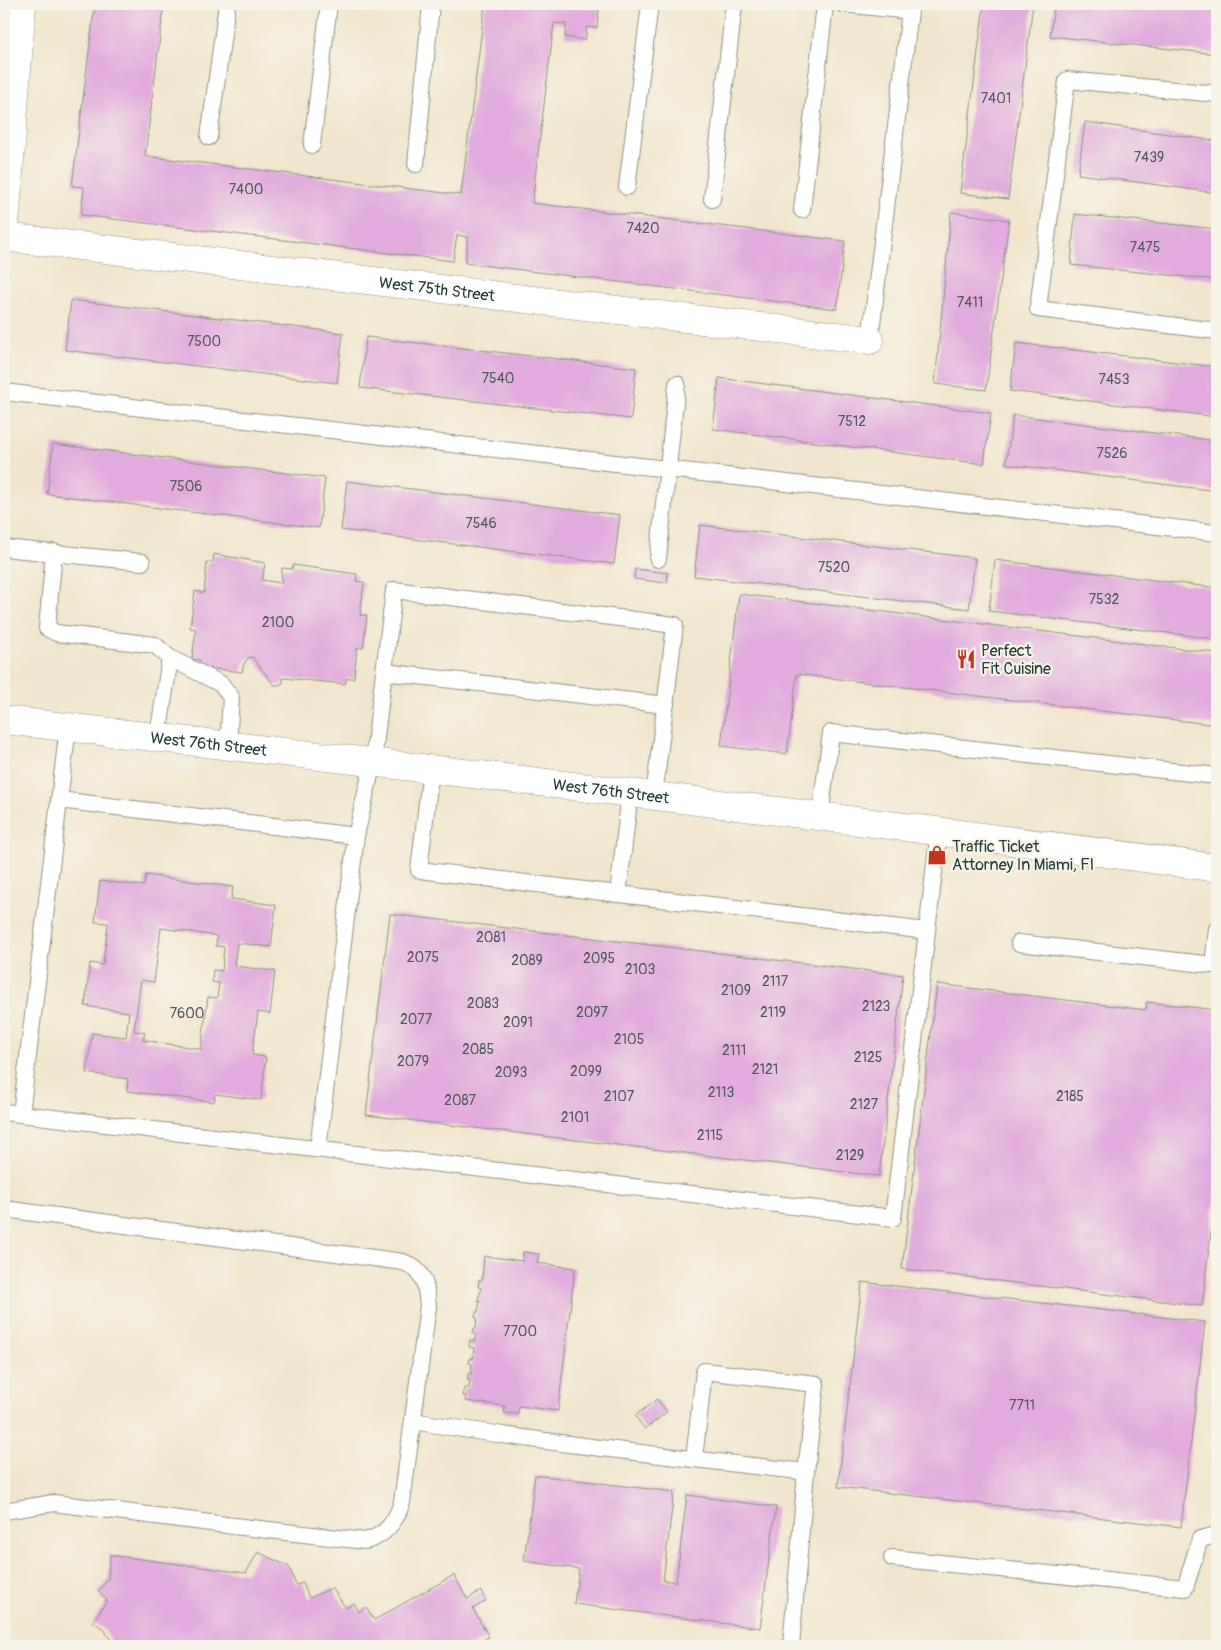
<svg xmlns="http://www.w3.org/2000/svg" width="1221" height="1650" font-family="Pangolin,sans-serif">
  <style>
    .building { fill: #e1abdd; fill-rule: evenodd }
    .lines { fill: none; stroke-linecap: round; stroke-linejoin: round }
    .service-casing { stroke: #889280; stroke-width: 18 }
    .minor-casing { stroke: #889280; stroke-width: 29 }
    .tertiary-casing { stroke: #889280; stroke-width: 29 }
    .service { stroke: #fff; stroke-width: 16 }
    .minor { stroke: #fff; stroke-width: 28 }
    .tertiary { stroke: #fff; stroke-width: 28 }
    .labels { text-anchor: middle; stroke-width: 4.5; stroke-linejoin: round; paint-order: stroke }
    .number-label { font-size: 14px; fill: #50585e }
    .street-label { font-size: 16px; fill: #1f3d34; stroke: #f7f3e8 }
    .poi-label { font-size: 16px; fill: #1f3d34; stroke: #f7f3e8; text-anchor: start }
  </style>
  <rect width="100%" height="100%" fill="#f7f3e8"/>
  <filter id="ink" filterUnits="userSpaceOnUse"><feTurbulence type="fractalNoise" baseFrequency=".02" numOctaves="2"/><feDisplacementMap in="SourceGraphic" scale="10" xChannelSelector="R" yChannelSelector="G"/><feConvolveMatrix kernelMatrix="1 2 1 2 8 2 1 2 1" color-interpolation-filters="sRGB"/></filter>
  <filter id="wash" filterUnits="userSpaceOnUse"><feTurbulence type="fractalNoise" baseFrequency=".0096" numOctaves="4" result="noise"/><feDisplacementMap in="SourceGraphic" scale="20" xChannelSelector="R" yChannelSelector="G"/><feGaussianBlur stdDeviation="1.12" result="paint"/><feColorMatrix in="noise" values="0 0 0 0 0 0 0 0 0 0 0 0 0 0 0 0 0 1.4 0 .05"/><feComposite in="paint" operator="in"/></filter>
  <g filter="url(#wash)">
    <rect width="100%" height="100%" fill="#f1e6cd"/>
    <g id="blocks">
      <g class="building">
        <path d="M95,4h69l-19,152 316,39 24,-191h73l41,5 -2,19 -10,-1 -2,13 -20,-3 1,-13 -12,-1 -22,180 313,38 -8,68 -372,-46 3,-26 -11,-2 -4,26 -372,-46 3,-28 -12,-1z"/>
        <path d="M984,4h49l-25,195 -48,-6z"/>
        <path d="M1054,4h163v50l-167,-18z"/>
        <path d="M1085,122l132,19v52l-139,-19z"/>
        <path d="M951,212l58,8 -23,170 -51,-6z"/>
        <path d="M1075,214l142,15v51l-146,-15z"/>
        <path d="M71,300l272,33 -6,50 -272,-33z"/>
        <path d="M366,337l270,31 -5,51 -271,-31z"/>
        <path d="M1016,343l201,24v50l-207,-26z"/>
        <path d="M719,378l272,35 -7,51 -271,-35z"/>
        <path d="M1013,415l204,26v50l-211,-27z"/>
        <path d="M53,444l272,34 -6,50 -272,-34z"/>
        <path d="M347,481l273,34 -6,49 -273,-34z"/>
        <path d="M700,525l275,33 -6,51 -275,-33z"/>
        <path d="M214,554l51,9 -3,17 19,3 1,-15 10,1 1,-4 64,9 -1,7 8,1 -4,33h7l-4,33h-6l-3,30h-7l-2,6 -62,-6v5l-4,2h-5l-22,-28 -4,1 -4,6 -2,8 -43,-5 1,-7 -8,-1 4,-30 -6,-1 5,-37 9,2 3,-31h6z"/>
        <path d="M995,560l222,28v51l-228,-28z"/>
        <path d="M635,569l33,4 -1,10 -33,-4z"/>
        <path d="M739,594l478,59v72l-420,-51 -10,80 -66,-8z"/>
        <path d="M146,875l87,12 -2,12 45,6 -5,42 -34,-4 -3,23 41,5 -5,43 -12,-2 -6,43 14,2 -5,43 -46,-6 -1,8 -87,-11 1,-12 -41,-6 5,-40 34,4 3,-25 -44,-6 5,-43 13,2 5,-42 -13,-1 5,-41 44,5zM161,928l56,8 -1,10 8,1 -2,24 -9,-1 -1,12 7,1 -2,15 -9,-1 -7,52 -58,-9 2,-8 -11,-1 7,-51 13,2z"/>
        <path d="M390,914l513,61 -24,201 -513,-61z"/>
        <path d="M937,984l209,26 1,-8 70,8v171l-15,125 -300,-37z"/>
        <path d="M523,1252l16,2 -2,9 38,5 -17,143 -39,-5 -1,8 -14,-1 1,-7 -40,-5 1,-5h-3l1,-8h5l1,-8h-3l1,-6h3l1,-10 -3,-1 1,-5 3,1 1,-11 -5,-1 1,-7 5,1v-8h-2l1,-5h2l1,-10 -2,-1 1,-5h2l2,-11h-2l3,-13 -3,-1 1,-7h3l2,-24 39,5z"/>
        <path d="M862,1282l343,40 -24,205 -343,-40z"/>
        <path d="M657,1399l10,13 -22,17 -10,-13z"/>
        <path d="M535,1475l139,17 -11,88 13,2 11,-87 89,12 -16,121 -186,-24 5,-35 -55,-8z"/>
        <path d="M258,1552l31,15 7,18 7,-2 6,15 23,-10 14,20 8,-5 5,9 7,-5 8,13 80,-45 13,24 14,-8 5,10 -13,8 16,28 -17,9h-358l-10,-17 -11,-7 14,-22 -9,-8 10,-13 2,-24 136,18z"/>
      </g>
    </g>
  </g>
  <g filter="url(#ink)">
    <use href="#blocks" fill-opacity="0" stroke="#889280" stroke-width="1"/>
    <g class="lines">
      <defs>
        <g id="service">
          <path d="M843,4l67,7 -40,329"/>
          <path d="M1217,94l-150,-14 -29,229 179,22"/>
          <path d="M209,137l18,-133"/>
          <path d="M312,145l17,-141"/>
          <path d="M416,164l15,-160"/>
          <path d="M627,187l23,-183"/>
          <path d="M712,199l22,-195"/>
          <path d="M802,210l23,-206"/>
          <path d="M4,392l1213,141"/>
          <path d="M4,548l138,14"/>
          <path d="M54,552l-7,76 9,5 99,12 15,13 51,26 10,13 -3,48"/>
          <path d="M658,559l19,-175"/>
          <path d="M384,672l282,33"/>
          <path d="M158,736l12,-78"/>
          <path d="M431,769l-12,101 508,61"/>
          <path d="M59,800l297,36 -38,313"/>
          <path d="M820,816l11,-83 386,43"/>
          <path d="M356,836l17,-74 21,-172 281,35 -21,171"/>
          <path d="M618,894l12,-101"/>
          <path d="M1217,929l-4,36h4"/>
          <path d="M1019,943l194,22"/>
          <path d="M4,1112l889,106 46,-388"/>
          <path d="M21,1114l47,-387"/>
          <path d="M4,1209l399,53c22,8 23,23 25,44l-26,196c-6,19 -16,34 -37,39l-131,-15 -180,-23 -50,8"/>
          <path d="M413,1421c130,22 262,36 393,51l-15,174"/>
          <path d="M694,1459l10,-88 112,13 -10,88"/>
          <path d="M892,1558l293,30 15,-49 17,-4"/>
        </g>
        <g id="minor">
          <path id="s1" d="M4,237l866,103"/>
        </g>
        <g id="tertiary">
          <path d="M4,237l18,-233"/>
          <path id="s2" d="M4,720c405,46 809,93 1213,148"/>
        </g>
      </defs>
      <use href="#service" class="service-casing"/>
      <use href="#minor" class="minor-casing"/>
      <use href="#tertiary" class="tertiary-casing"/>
      <use href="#service" class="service"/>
      <use href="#minor" class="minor"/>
      <use href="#tertiary" class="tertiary"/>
    </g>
  </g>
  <defs>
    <symbol id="restaurant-bare" viewBox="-9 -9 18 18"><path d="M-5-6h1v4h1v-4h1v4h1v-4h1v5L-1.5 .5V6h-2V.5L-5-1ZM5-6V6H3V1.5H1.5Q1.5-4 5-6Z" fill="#c8321e" stroke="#f7f3e8" stroke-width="2.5" paint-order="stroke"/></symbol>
    <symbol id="shop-bare" viewBox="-9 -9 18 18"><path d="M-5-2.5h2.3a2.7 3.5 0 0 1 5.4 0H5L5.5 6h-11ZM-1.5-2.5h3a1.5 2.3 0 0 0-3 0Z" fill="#c8321e" stroke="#f7f3e8" stroke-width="2.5" paint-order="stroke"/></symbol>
  </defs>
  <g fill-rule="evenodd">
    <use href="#restaurant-bare" x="952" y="645" width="28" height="28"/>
    <use href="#shop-bare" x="923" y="841" width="28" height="28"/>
  </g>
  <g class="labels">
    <g class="number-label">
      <text x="996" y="103">7401</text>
      <text x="1149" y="162">7439</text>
      <text x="246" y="194">7400</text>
      <text x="643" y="233">7420</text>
      <text x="1145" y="252">7475</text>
      <text x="970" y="307">7411</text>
      <text x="204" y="346">7500</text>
      <text x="498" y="383">7540</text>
      <text x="1114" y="384">7453</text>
      <text x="852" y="426">7512</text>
      <text x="1112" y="458">7526</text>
      <text x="186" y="491">7506</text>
      <text x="481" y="528">7546</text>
      <text x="834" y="572">7520</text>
      <text x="1104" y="604">7532</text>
      <text x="278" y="627">2100</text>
      <text x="491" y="942">2081</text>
      <text x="423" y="962">2075</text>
      <text x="599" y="963">2095</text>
      <text x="527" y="965">2089</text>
      <text x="640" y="974">2103</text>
      <text x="775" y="986">2117</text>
      <text x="736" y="995">2109</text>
      <text x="483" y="1008">2083</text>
      <text x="876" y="1011">2123</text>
      <text x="592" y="1017">2097</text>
      <text x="773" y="1017">2119</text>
      <text x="187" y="1018">7600</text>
      <text x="416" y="1024">2077</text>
      <text x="518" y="1027">2091</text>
      <text x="629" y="1044">2105</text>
      <text x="478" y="1054">2085</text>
      <text x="734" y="1055">2111</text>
      <text x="868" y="1062">2125</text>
      <text x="413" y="1066">2079</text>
      <text x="765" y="1074">2121</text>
      <text x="586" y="1076">2099</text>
      <text x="511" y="1077">2093</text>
      <text x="721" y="1097">2113</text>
      <text x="619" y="1101">2107</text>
      <text x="1070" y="1101">2185</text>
      <text x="460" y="1105">2087</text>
      <text x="864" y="1109">2127</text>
      <text x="575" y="1122">2101</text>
      <text x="710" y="1140">2115</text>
      <text x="850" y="1160">2129</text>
      <text x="520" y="1336">7700</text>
      <text x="1022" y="1410">7711</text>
    </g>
    <g class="street-label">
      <text dy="6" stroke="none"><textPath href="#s1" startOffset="436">West 75th Street</textPath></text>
      <text dy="6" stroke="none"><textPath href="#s2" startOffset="206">West 76th Street</textPath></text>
      <text dy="6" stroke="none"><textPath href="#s2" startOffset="611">West 76th Street</textPath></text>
    </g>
    <g class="poi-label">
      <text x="981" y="656">Perfect<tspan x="981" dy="18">Fit Cuisine</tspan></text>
      <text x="952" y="852">Traffic Ticket<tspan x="952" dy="18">Attorney In Miami, Fl</tspan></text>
    </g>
  </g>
  <rect width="1221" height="1650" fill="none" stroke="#f7f3e8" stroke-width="20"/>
</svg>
